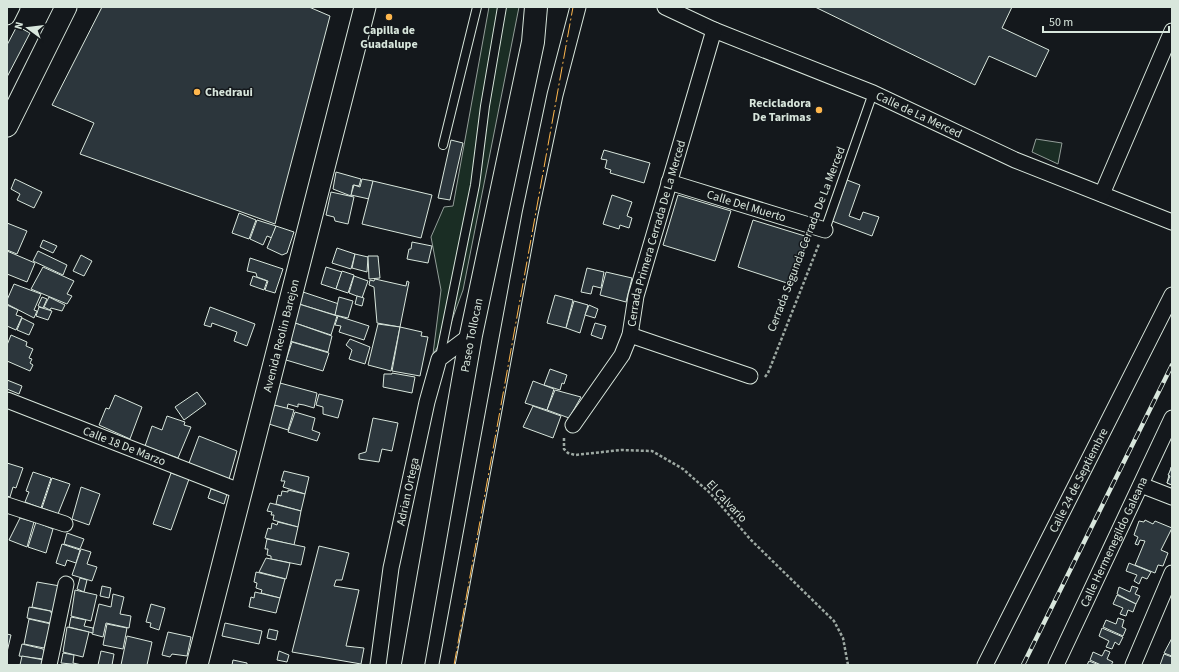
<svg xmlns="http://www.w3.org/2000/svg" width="1179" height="672" font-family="'Source Sans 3',sans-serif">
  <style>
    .green { fill: #1a2d24; stroke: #939e99 }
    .building { fill: #2c363c; stroke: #d8e6dc }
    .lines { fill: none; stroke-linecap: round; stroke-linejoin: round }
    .lane-casing { stroke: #d8e6dc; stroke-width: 10 }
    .street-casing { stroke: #d8e6dc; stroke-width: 17 }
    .secondary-casing { stroke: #d8e6dc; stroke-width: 23 }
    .highway-casing { stroke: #d8e6dc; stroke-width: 24 }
    .path { stroke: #9da8a2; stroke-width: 2.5; stroke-dasharray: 3 2; stroke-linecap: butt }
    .lane { stroke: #14181c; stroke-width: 8 }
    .street { stroke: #14181c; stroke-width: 15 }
    .secondary { stroke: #14181c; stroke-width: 21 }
    .highway { stroke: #14181c; stroke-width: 22 }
    .rail-casing { stroke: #d8e6dc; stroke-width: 4.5 }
    .rail { stroke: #14181c; stroke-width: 3; stroke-dasharray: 9; stroke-linecap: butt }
    .power { stroke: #ffb74d; stroke-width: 1; stroke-dasharray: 14 3 2 3; stroke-linecap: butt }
    .poi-dot { fill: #ffb74d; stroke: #14181c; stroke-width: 1.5 }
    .labels { text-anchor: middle; stroke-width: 3; stroke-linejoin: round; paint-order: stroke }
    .poi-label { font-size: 12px; font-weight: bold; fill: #d8e6dc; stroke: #14181c }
    .street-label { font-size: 12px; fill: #d8e6dc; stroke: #14181c }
  </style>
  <rect width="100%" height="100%" fill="#14181c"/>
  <g class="green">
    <path d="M489,7h30l-56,283 -15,41 -15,23 8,-64 -10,-53 13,-30 9,-1z"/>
    <path d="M1036,139l26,4 -4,21 -26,-12z"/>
  </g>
  <g class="building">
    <path d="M102,7h207l21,9 -55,208 -195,-70 14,-31 -42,-18z"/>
    <path d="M815,7h197l-10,21 47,22 -13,27 -47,-21 -14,29z"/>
    <path d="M17,26l13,7 -23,44v-32z"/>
    <path d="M451,140l12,3 -13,57 -12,-2z"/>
    <path d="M604,150l46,13 -6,20 -34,-10 1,-3 -6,-2 2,-8 -6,-1z"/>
    <path d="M336,172l25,7 -2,7 -6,-1 -2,11 -18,-7z"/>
    <path d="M15,179l27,13 -8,16 -17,-8 3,-6 -9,-5z"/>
    <path d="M362,179l11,2 -4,18 -18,-4 3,-10 6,2z"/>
    <path d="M847,180l13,5 -11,31 11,4 3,-8 16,5 -7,19 -40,-15z"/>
    <path d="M373,181l59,14 -11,43 -59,-14z"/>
    <path d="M331,192l23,5 -6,27 -13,-3 -1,-4 -8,-2z"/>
    <path d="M612,195l20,7 -5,14 5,2 -3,10 -9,-3 -1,4 -16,-5z"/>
    <path d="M678,195l53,16 -16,50 -52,-16z"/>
    <path d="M239,213l17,7 -7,19 -17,-6z"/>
    <path d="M257,220l19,6 -4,12 -5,-2 -4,9 -13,-6z"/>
    <path d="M753,220l55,17 -15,48 -55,-18z"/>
    <path d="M7,223l20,8 -10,23 -10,-4z"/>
    <path d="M276,226l18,6 -7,21 -5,2 -15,-7z"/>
    <path d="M43,240l14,6 -4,7 -13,-6z"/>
    <path d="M412,242l20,4 -4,17 -21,-4 2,-10h2z"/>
    <path d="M337,248l18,6 -4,15 -19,-6z"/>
    <path d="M7,251l28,12 -8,19 -20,-8z"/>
    <path d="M38,251l29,14 -4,10 -30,-14z"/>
    <path d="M355,254l13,3 -1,15 -15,-4z"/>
    <path d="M81,255l11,6 -8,15 -11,-5z"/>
    <path d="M368,256h10l2,22 -11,1z"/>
    <path d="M250,258l33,11 -8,24 -10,-3 3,-9 -11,-4 -1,-4 -9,-2z"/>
    <path d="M43,267l31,14 -7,13 5,2 -5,8 -36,-15z"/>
    <path d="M326,267l16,5 -6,17 -15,-5z"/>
    <path d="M587,268l17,4 -3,16 -8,-2 -2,8 -10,-2z"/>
    <path d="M342,271l12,4 -6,18 -12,-4z"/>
    <path d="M606,272l26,6 -6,24 -26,-7z"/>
    <path d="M253,276l14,5 -3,9 -14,-5z"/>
    <path d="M354,276l14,5 -6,17 -13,-5z"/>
    <path d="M375,279l31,7 1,-5 2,1 -9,45 -23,-4 -3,-36 -5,-2 1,-5 4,1z"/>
    <path d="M14,284l27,10 -7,16 3,1 -3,7 -27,-14v-4z"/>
    <path d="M303,292l36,12 -4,11 -36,-11z"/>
    <path d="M555,295l18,5 -7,28 -19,-5z"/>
    <path d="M357,296l7,2 -2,8 -7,-2z"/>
    <path d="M42,297l5,2 -4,9 -5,-2z"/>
    <path d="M49,297l16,8 -3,6 -11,-3 -1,2 -6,-3z"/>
    <path d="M339,297l14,4 -5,17 -13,-3z"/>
    <path d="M574,301l14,4 -8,28 -14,-5z"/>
    <path d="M299,304l38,12 -6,19 -36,-12z"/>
    <path d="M7,305l11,5 -2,5 6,2 -6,13 -9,-4z"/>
    <path d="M589,305l9,4 -3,9 -10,-3z"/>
    <path d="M39,307l13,4 -4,9 -12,-4z"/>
    <path d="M210,307l45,17 -8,22 -13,-5 3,-9 -25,-9 -1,4 -7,-2z"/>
    <path d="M338,316l31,10 -5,14 -25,-8 2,-6 -6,-1z"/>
    <path d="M22,318l12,6 -5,11 -12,-5z"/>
    <path d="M295,323l37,13 -4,16 -38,-11z"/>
    <path d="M595,323l11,3 -4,13 -11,-4z"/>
    <path d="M378,324l22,3 -9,44 -23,-6z"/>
    <path d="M400,327l22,5 -1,4 7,1 -8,39 -28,-5z"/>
    <path d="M11,335l16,7 -1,4 7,3 -4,9 3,1 -2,4 3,2 -3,6 -23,-10v-16z"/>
    <path d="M350,339l20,8 -5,17 -16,-5 3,-9 -6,-5z"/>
    <path d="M292,342l37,11 -6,18 -37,-11z"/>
    <path d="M550,369l17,6 -3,9 -2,-1 -2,7 -16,-5z"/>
    <path d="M392,373l23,4 -3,16 -29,-6 1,-13h8z"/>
    <path d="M7,380l15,6 -3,8 -12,-5z"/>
    <path d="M533,381l21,8 -7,21 -22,-7z"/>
    <path d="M280,383l37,10 -3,15 -10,-3 -6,-1v3l-10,-3 -1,5 -13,-4z"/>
    <path d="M555,390l26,7 -12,21 -22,-8z"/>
    <path d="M197,392l9,12 -22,16 -9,-13z"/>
    <path d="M319,394l24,6 -5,18 -15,-4v-7l-7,-2z"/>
    <path d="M115,395l27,12 -12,32 -31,-14 7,-17 3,1z"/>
    <path d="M274,405l20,5 -6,20 -19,-6z"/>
    <path d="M533,406l28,10 -8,22 -30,-11z"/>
    <path d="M295,412l20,6 -3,12 8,3 -3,8 -29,-9z"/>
    <path d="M167,416l18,6 -1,3 7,2 -13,31 -33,-12 7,-20 10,4z"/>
    <path d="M373,418l25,5 -6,28 -10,-2 -3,13 -20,-3v-5l7,-2z"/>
    <path d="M199,436l38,15 -8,28 -40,-16z"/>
    <path d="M7,463l16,5 -7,20 -3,-1 -3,10 -3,-1z"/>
    <path d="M1171,467h1v18l-5,-2z"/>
    <path d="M1172,467v18l-5,-2 3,-7 -2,-1z"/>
    <path d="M284,471l25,6 -4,17 -22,-7 2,-6h-4z"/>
    <path d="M33,472l18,6 -10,30 -16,-6 4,-10 -3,-1z"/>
    <path d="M171,473l18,6 -18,51 -18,-6z"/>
    <path d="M52,478l18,6 -12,30 -16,-6z"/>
    <path d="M81,487l19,7 -11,31 -17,-6z"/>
    <path d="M211,489l16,5 -3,10 -16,-6z"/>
    <path d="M288,490l17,4 -4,17 -25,-7 2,-9 3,1 1,-5 6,1z"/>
    <path d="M270,503l31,8 -3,16 -25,-7 1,-5h-3l1,-3 -5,-1z"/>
    <path d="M20,518l14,4 -7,25 -18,-7z"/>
    <path d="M1145,520l8,4 2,-3 17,7 -11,22 7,3 -5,13 -5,-1 -3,8 -20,-8 10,-24 -5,-1 -2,5 -3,-1 3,-7 -4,-2 5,-14 5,1z"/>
    <path d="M36,522l17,7 -7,24 -18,-6z"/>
    <path d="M278,522l20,5 -4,18 -29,-7 3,-10 3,1 1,-6 5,2z"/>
    <path d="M67,533l17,6 -4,10 -16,-5z"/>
    <path d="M267,539l38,8 -4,18 -30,-6v-3l-4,-1 1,-6h-3z"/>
    <path d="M62,544l18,6 -4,13 -9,-3 -2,6 -9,-3z"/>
    <path d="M319,546l30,7 -7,27h-6l-2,6 25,4 -13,56 18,2 -3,16 -69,-12z"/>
    <path d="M81,549l10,3 -4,12 10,3 -5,14 -20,-6z"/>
    <path d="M266,558l24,5 -4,16 -27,-7z"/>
    <path d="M1129,563l22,9 -4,7 -5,-2 -3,7 -5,-3 3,-6 -11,-4z"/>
    <path d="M256,572l29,7 -5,19 -19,-5 1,-3 -6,-2 1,-5 -3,-1z"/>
    <path d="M80,578l7,2 -3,12 -7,-3z"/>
    <path d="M37,582l23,4 -7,28 -2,-3 -19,-4z"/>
    <path d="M102,586l9,2 -2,10 -9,-2z"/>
    <path d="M1132,586l6,2 -3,6 5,2 -4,8 -19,-10 2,-7 11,5z"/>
    <path d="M75,590l22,5 -6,26 -20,-5z"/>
    <path d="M255,592l25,6 -4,15 -27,-6 2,-10 3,1z"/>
    <path d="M113,594l11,3 -4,17 11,2 -2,12 -23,-5 -3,14 -11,-3 7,-30 12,3z"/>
    <path d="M1117,595l19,9 -3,8 -5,-2 -2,6 -6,-2 3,-6 -10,-4z"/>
    <path d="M151,604l14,4 -6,22 -9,-3 1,-4 -5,-1z"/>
    <path d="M29,607l21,4 2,3 -2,9 -23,-5z"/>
    <path d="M71,617l15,3 -2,6 9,2v5l-24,-6z"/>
    <path d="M1118,618l6,2 -2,7 4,2 -3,7 -20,-9 3,-7 10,4z"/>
    <path d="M29,619l22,5 -7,24 -20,-4z"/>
    <path d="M225,623l37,8 -3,13 -37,-8z"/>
    <path d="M107,624l20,4 -4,21 -20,-4z"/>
    <path d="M67,627l22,5 -6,25 -20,-5z"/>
    <path d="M1102,628l21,9 -4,8 -4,-3 -3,7 -6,-2 3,-6 -10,-5z"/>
    <path d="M269,629l9,2 -2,9 -9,-2z"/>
    <path d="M168,632l23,5 -4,19 -15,-2 -2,3 -8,-2z"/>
    <path d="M7,634l4,1 -4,17z"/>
    <path d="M127,636l25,6 -5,23h-26z"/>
    <path d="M1172,638v18l-8,-3z"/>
    <path d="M22,644l21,5 1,2 -1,8 -24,-3z"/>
    <path d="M1105,650l5,2 -3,7 6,3 -2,3h-10l-11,-5 3,-8 9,4z"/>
    <path d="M101,651l13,3 -2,11h-14z"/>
    <path d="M279,651l10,4 -2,7 -10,-2z"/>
    <path d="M63,653l11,2 -1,8 9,2 -21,-2z"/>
    <path d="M1164,654l8,3v8h-12z"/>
    <path d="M22,656l22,4 -1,5h-23z"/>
    <path d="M233,660l14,3v2h-15z"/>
    <path d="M1089,661l10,4h-12z"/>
  </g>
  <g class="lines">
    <defs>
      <g id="lane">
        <path d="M443,145l34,-138"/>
        <path d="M825,230l48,-137"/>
        <path d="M440,357l35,-172 10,-79 17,-99"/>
      </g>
      <g id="street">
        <path id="s1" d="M665,7l49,23 159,63 142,67 157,62"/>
        <path d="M7,17l5,-10"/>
        <path id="s2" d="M669,182l156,48"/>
        <path d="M1102,194l70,-163"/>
        <path d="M630,335l120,41"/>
        <path id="s3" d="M7,400l235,92"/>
        <path id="s4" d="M573,425l49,-70 8,-20 6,-39 78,-266"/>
        <path d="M1141,485l31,12"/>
        <path d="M7,505l58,19"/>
        <path d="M49,665l17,-81"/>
        <path id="s5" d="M378,665l13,-97 36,-166 12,-43 32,-24"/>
        <path d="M447,665l83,-451 25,-119 23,-88"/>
        <path id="s6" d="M985,665l187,-370"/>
        <path id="s7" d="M1056,665l116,-247"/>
        <path d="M1133,665l39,-92"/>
      </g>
      <g id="secondary">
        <path d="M7,126l59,-119"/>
        <path id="s8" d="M197,665c57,-219 111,-439 168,-658"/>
      </g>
      <g id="highway">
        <path id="s9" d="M413,665l58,-330 62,-293 3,-35"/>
      </g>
    </defs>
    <use href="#lane" class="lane-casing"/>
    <use href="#street" class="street-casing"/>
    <use href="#secondary" class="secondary-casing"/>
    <use href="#highway" class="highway-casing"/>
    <g class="path">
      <path d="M765,377l3,-4 51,-129"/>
      <path d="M564,438v11l4,4 7,2 46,-5 31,1 31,18 27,24 41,47 83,81 9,17 5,27"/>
    </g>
    <use href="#lane" class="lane"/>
    <use href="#street" class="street"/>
    <use href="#secondary" class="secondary"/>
    <use href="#highway" class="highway"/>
    <defs>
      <path id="rail" d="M1023,665l149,-300"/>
    </defs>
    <use href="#rail" class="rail-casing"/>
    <use href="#rail" class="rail"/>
    <path class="power" d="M454,665l119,-658"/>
  </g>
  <g class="poi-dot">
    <circle cx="389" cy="17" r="4"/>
    <circle cx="197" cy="92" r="4"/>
    <circle cx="819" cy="110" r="4"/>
  </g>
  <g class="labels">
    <g class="poi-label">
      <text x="389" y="34">Capilla de<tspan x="389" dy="14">Guadalupe</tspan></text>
      <text x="205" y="96" text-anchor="start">Chedraui</text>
      <text x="811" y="107" text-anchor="end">Recicladora<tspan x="811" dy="14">De Tarimas</tspan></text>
    </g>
    <g class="street-label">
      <text dy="4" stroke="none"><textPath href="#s1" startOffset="276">Calle de La Merced</textPath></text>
      <text dy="4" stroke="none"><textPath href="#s2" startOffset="81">Calle Del Muerto</textPath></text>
      <text dy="4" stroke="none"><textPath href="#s4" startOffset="212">Cerrada Primera Cerrada De La Merced</textPath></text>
      <text transform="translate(806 239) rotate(-69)" y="4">Cerrada Segunda Cerrada De La Merced</text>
      <text dy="4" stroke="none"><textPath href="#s9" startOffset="335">Paseo Tollocan</textPath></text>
      <text dy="4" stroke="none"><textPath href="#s8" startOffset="340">Avenida Reolin Barejon</textPath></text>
      <text dy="4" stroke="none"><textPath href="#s3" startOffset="126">Calle 18 De Marzo</textPath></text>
      <text dy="4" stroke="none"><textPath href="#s6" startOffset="207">Calle 24 de Septiembre</textPath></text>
      <text dy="4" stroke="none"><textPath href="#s5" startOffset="176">Adrian Ortega</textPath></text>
      <text transform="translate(727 501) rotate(47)" y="4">El Calvario</text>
      <text dy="4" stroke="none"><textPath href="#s7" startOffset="136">Calle Hermenegildo Galeana</textPath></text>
    </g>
  </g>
  <rect width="1179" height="672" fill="none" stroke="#d8e6dc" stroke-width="16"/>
  <g transform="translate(28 28) rotate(285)" stroke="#14181c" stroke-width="3" paint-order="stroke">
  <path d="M0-3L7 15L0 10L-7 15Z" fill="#d8e6dc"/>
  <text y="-6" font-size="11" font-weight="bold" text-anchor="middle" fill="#d8e6dc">N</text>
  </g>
  <path d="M1043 26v6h126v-6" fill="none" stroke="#d8e6dc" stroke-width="2"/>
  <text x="1049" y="26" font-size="12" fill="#d8e6dc" stroke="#14181c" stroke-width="3" paint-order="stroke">50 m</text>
</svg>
